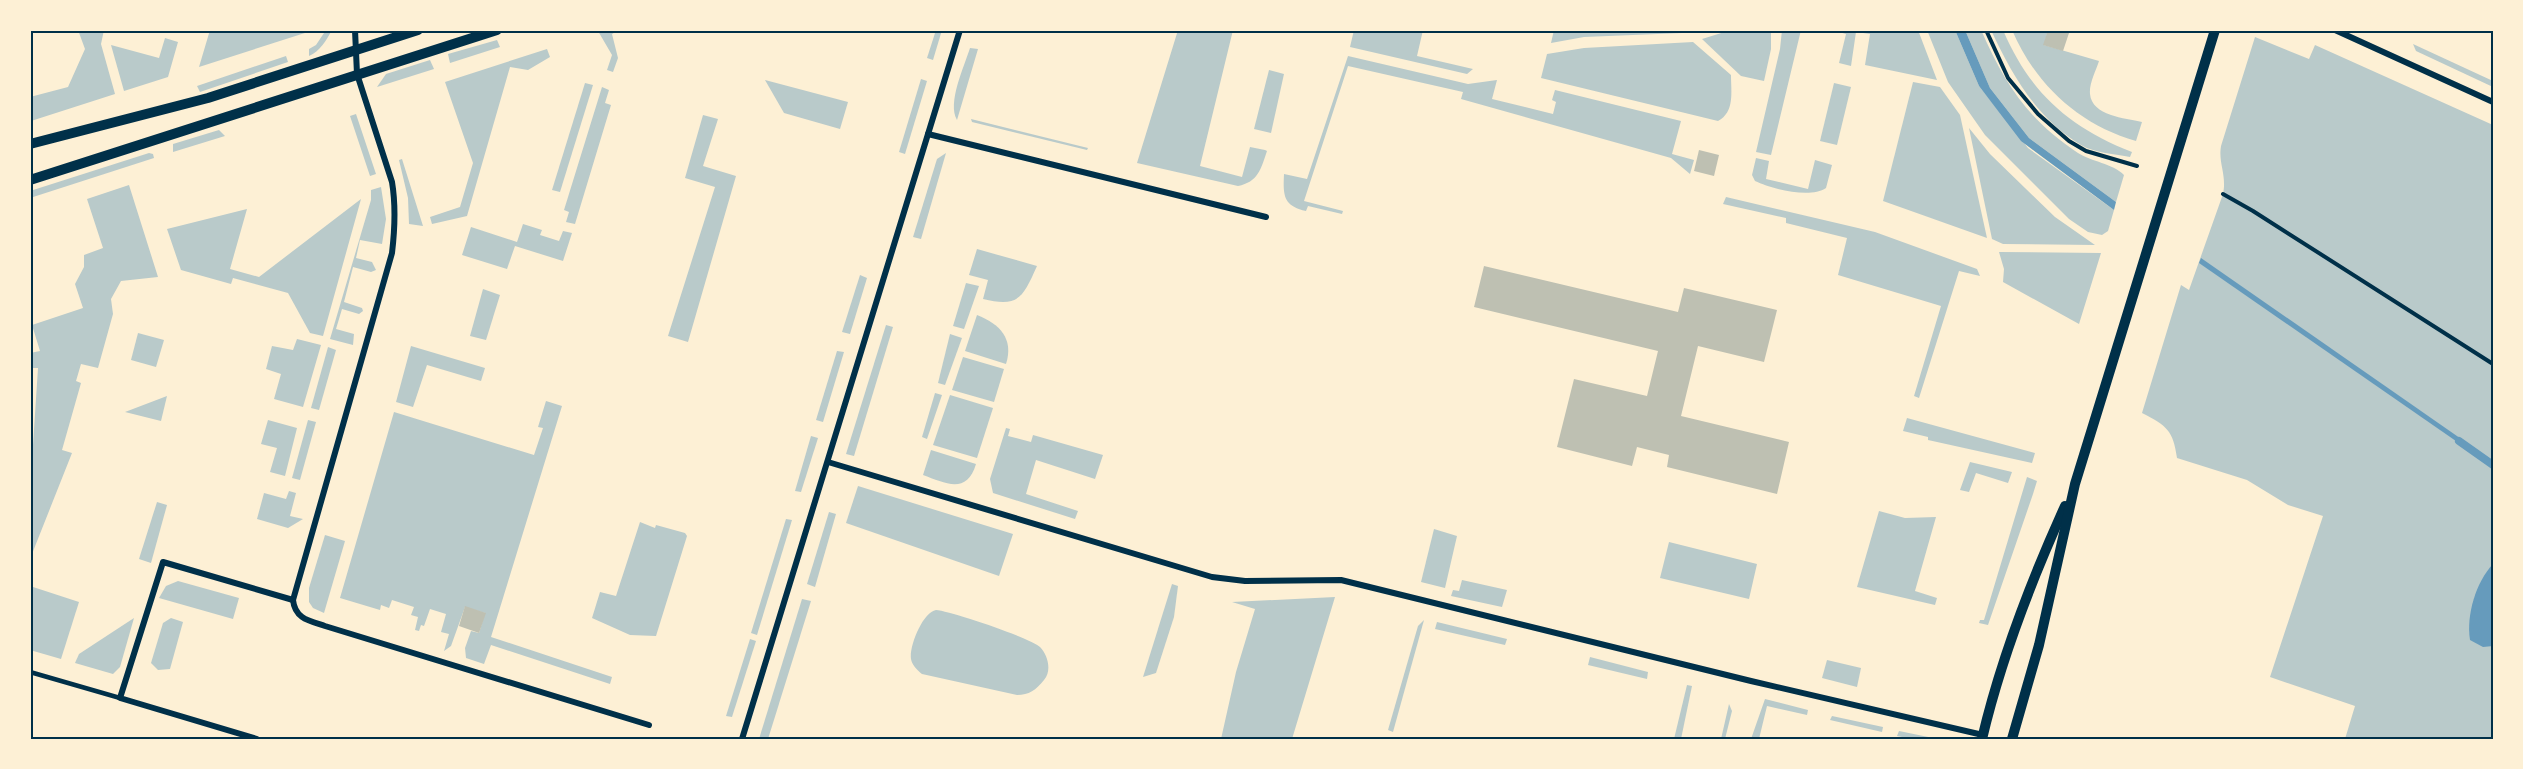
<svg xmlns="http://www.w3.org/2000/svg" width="2523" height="769" font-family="'Fira Sans',sans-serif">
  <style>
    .green { fill: #b9caca }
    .water { fill: #669bbc }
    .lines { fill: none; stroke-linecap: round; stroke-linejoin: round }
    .stream { stroke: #669bbc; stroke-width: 8 }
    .building { fill: #bec0b2 }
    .path { stroke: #003049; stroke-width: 4 }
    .service { stroke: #003049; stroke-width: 4.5 }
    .minor { stroke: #003049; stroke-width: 6 }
    .tertiary { stroke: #003049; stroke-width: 10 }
    .neatline { fill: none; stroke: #003049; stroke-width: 2 }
  </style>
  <rect width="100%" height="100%" fill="#fdf0d5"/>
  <g class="green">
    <path d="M78,30h26l-3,14 14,50 -84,27 -1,-24 38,-10 17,-38z"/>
    <path d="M210,30l20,2 1,-2h75l2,2 -109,35z"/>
    <path d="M326,30h6c-6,11 -12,21 -23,26v-7l7,-4z"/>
    <path d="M619,30l-7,4 6,24 -5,14 -6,-2 5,-15 -14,-24z"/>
    <path d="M936,30h6l-9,30 -6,-2z"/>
    <path d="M1178,30h55l-33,136 42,11 8,-30 15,3 2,1c-6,18 -9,31 -29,35l-101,-23z"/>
    <path d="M1354,30h69l-6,26 56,13 -6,5 -117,-27z"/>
    <path d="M1554,30h131l-3,3 -98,4 -33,6z"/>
    <path d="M1731,30h40v19l-7,32 -23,-5 -39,-37z"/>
    <path d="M1782,30h19l-30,125 -15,-3 24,-103z"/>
    <path d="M1840,30h78l19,50 -72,-15 5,-31 -14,-2 -5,34 -12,-3 7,-29 -7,-2z"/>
    <path d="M1927,30h28l24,56 49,62 86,62 -6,21 -6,4 -14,-3 -19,-13 -84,-84 -37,-53z"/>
    <path d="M1965,30h16c24,54 46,89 97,123 14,9 34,10 46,22l-8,27 -87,-64 -39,-50z"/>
    <path d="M1991,30h12c27,63 66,97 129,122l-2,5c-14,-3 -36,-4 -49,-12 -44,-26 -69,-70 -90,-115z"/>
    <path d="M2012,30h36l-4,15 55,16c-3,10 -10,22 -9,33 2,22 35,24 52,28l-6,19c-57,-16 -101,-57 -124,-111z"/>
    <path d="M2255,37l54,22 6,-14 178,80v614h-148l10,-33 -85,-29 53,-161 -35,-11 -41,-25 -70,-22c-4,-28 -10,-32 -35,-45l39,-128 8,5 34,-96c4,-19 -5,-31 -2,-48z"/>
    <path d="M165,38l13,4 -10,35 -44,14 -13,-46 48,13z"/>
    <path d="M497,40l3,7 -50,16 -2,-9z"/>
    <path d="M1693,42l38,33c0,17 4,37 -13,46l-177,-43 6,-24 37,-6z"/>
    <path d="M2413,44l80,37v6l-77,-36z"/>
    <path d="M970,48l8,1 -21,71c-10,-17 7,-53 13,-72z"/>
    <path d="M547,49l3,8 -22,13 -18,-3 -43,149 -35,8 -2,-7 30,-10 13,-44 -28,-81z"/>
    <path d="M286,56l2,6 -88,30 -3,-6z"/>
    <path d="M1348,56l120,28 29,-4 -5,19 61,15 3,-12 -4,-2 3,-10 126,31 -9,33 22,6 -4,14 -19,-16 -210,-59 2,-7 -115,-26 -44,135 39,10 -1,3 -34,-8 -2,5c-23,-5 -23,-16 -22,-37l23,5z"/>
    <path d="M430,60l4,9 -57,18 9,-13z"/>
    <path d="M1269,70l15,4 -13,59 -17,-4z"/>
    <path d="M921,79l6,2 -22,73 -6,-2z"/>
    <path d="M765,80l83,22 -8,27 -56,-16z"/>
    <path d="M1913,82l27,5 20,28 27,123 -104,-37z"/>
    <path d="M585,83l8,2 -33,107 -8,-2z"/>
    <path d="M1834,83l17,4 -14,58 -17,-4z"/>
    <path d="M602,87l7,3 -4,13 6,2 -36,119 -9,-2 3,-10 -5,-2z"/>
    <path d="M356,114l20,60 -6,2 -20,-60z"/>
    <path d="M703,115l15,4 -15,47 33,10 -48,166 -20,-6 47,-149 -30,-9z"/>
    <path d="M971,119l117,29 -1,2 -115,-28z"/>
    <path d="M1969,128l21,26 65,63 40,28 -92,-1 -11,-5z"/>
    <path d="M219,130l6,6 -52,16v-8z"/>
    <path d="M149,153l4,1 1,4 -124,40v-7z"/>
    <path d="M946,153l-25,86 -8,-2 24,-78z"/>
    <path d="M1756,158l13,3 -3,18 42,10 7,-29 17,5 -6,23c-16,11 -54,1 -71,-7l-3,-6z"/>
    <path d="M402,159l21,67 -14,-2 -1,-26 -9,-38z"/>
    <path d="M129,185l29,92 -37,4 -10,18 2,15 -15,54 -17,-4 -5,17 5,2 -19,67 10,3 -42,106v-103l3,-11 5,-77h-8v-15l10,-2 -8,-26 51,-17 -8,-24 9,-17v-12l19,-7 -16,-49z"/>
    <path d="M381,187l5,32 -4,25 -22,-4 -4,18 16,4 4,8 -5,2 -18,-5 -9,35 18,6 1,3 -4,3 -17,-5 -6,20 18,5 -1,11 -23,-6 41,-139v-10z"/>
    <path d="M1726,197l149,35 102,37 3,7 -21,-5 -40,127 -5,-2 27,-90 -103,-31 9,-37 -61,-15v-5l-63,-14z"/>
    <path d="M361,199l-38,137 -13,-3 -22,-40 -55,-15 -2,6 -50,-14 -14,-41 80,-20 -17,60 29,8z"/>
    <path d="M523,224l19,6 -2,5 19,6 4,-10 9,2 -9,28 -48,-15 -8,23 -45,-14 9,-28 46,15z"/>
    <path d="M977,249l60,17c-14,31 -18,42 -54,33l5,-19 -19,-5z"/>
    <path d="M1999,252l102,1 -22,71 -76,-42 1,-13z"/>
    <path d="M860,275l7,3 -17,56 -8,-2z"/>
    <path d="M966,283l13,3 -15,43 -11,-3z"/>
    <path d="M483,289l17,6 -14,45 -16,-4z"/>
    <path d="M977,315c23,9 37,24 29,49l-41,-13z"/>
    <path d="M886,325l7,2 -39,129 -8,-2z"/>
    <path d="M138,333l26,7 -8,27 -25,-7z"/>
    <path d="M950,334l12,4 -17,47 -7,-2z"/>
    <path d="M297,339l24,6 -18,62 -29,-8 7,-25 -15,-5 6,-23 21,4z"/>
    <path d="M411,346l74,22 -4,13 -54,-16 -14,42 -17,-5z"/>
    <path d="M328,347l8,3 -17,60 -8,-2z"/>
    <path d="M837,351l7,1 -21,70 -7,-2z"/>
    <path d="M963,357l41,12 -10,33 -42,-12z"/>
    <path d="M935,393l7,2 -15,44 -5,-2z"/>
    <path d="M950,395l43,13 -16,50 -44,-13z"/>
    <path d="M167,396l-6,25 -36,-9z"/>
    <path d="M546,401l16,5 -71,231 121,40 -2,7 -119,-39 -7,19 -18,-6 -1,-10 6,-17 8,2 6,-20 -20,-6 -14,39 -7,5 5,-17 -8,-2 5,-18 -16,-5 -6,17 -3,-1 -2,6 -4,-1 3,-13 -7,-2 3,-8 -22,-7 -3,8 -8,-3 -1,5 -40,-12 54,-186 140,43 9,-27 -5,-1z"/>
    <path d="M1907,418l128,35 -3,10 -104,-23v-3l-25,-6z"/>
    <path d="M268,420l29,8 -12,48 -15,-4 7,-24 -16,-4z"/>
    <path d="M308,420l8,2 -16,58 -8,-2z"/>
    <path d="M1006,428l4,1 -2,7 23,6 2,-7 70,20 -8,24 -59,-19 -10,34 52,17 -3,8 -82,-26 -3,-14z"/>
    <path d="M811,436l7,2 -17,54 -6,-1z"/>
    <path d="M931,450l45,14c-9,31 -31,19 -53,11z"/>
    <path d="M1970,462l42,10 -4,11 -32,-10 -7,19 -9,-2z"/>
    <path d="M2027,477l10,4 -4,13 -45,131 -9,-2 1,-3h4z"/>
    <path d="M858,486l155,48 -14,42 -153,-53z"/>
    <path d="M289,491l7,2 -6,23 13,3 -15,9 -31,-9 7,-26 22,6z"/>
    <path d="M157,502l10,3 -16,58 -12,-4z"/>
    <path d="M1879,511l26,7 31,-1 -21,74 22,7 -2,7 -78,-18z"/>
    <path d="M829,512l7,2 -21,73 -8,-3z"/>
    <path d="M786,519l6,1 -35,115 -6,-2z"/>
    <path d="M640,522l15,6 1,-3 29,8 2,3 -31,100 -26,-1 -38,-17 8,-26 16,4z"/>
    <path d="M1434,529l23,7 -12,52 -24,-6z"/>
    <path d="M325,535l20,6 -21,72 -11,-5 -4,-6v-14z"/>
    <path d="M1669,542l88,22 -8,35 -89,-21z"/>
    <path d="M1462,580l45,10 -5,17 -51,-11 2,-6 6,1z"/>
    <path d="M178,581l61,17 -6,21 -74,-21 7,-12z"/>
    <path d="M1172,584l6,2 -4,31 -18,56 -13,4z"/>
    <path d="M30,586l49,16 -18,57 -31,-9z"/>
    <path d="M1335,597l-43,142h-71l15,-67 19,-63 -23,-7z"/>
    <path d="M802,599l9,2 -43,138h-9z"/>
    <path d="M936,610c14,1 95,28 104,37 8,8 12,24 4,33 -8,10 -15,15 -27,15l-95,-21c-5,-4 -10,-9 -11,-15 -2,-13 12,-47 25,-49z"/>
    <path d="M134,618l-14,49 -7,7 -38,-11 4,-9z"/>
    <path d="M171,618l12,4 -13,47 -12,1 -7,-7 12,-40z"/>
    <path d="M1424,620l-31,112 -5,-2 30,-104z"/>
    <path d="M1437,622l70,17 -2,6 -70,-16z"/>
    <path d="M750,639l6,2 -24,76 -6,-1z"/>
    <path d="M1590,657l58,15 -1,7 -59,-14z"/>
    <path d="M1827,660l34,8 -4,19 -35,-9z"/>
    <path d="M1687,685l5,1 -11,53h-7z"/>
    <path d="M1765,699l43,11 -1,5 -40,-9 -8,33h-8z"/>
    <path d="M1729,704l3,7 -7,28h-4z"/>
    <path d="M1832,716l51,11 -1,5 -52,-12z"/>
    <path d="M1899,731l39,8h-26l-15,-3z"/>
  </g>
  <g class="water">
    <path d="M1955,30h10l25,58 39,50 87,64 -2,8 -93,-69 -42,-55z"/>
    <path d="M2201,258l266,185 -1,5 -267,-185z"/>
    <path d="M2493,564v82l-10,1 -13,-7c-4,-25 6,-58 23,-76z"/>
  </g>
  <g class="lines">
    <path class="stream" d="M2459,441l34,24"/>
  </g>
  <g class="building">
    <path d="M2048,30h22l-7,21 -20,-6z"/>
    <path d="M1699,150l20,5 -5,21 -20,-5z"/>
    <path d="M1484,266l194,46 6,-24 93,22 -13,52 -66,-16 -17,70 108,26 -12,52 -110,-27 2,-12 -32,-8 -5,19 -75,-19 17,-68 73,17 11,-45 -184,-44z"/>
    <path d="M465,606l21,7 -7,20 -20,-7z"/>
  </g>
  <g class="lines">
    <g class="path">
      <path d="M1986,30l22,48 30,36 31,27 17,10 51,15"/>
      <path d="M2223,194l30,17 240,153"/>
    </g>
    <path class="service" d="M30,672l90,26"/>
    <g class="minor">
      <path d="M355,30l2,44 35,108c4,24 3,46 0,71l-99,347c2,19 17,21 32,26l324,99"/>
      <path d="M2335,30l158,72"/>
      <path d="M928,134l338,83"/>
      <path d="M828,462l384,115 33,4 96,-1 410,101 232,54"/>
      <path d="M257,739l-137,-41 43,-136 130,38"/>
      <path d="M742,739l218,-709"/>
    </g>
    <g class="tertiary">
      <path d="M30,144l178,-46 210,-68"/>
      <path d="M30,180l467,-150"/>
      <path d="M1982,739c19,-81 49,-158 83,-233"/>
      <path d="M2012,739l27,-94 36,-161 140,-454"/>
    </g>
  </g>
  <rect width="2523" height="769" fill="none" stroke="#fdf0d5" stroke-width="63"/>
  <rect x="32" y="32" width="2460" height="706" class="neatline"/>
</svg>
